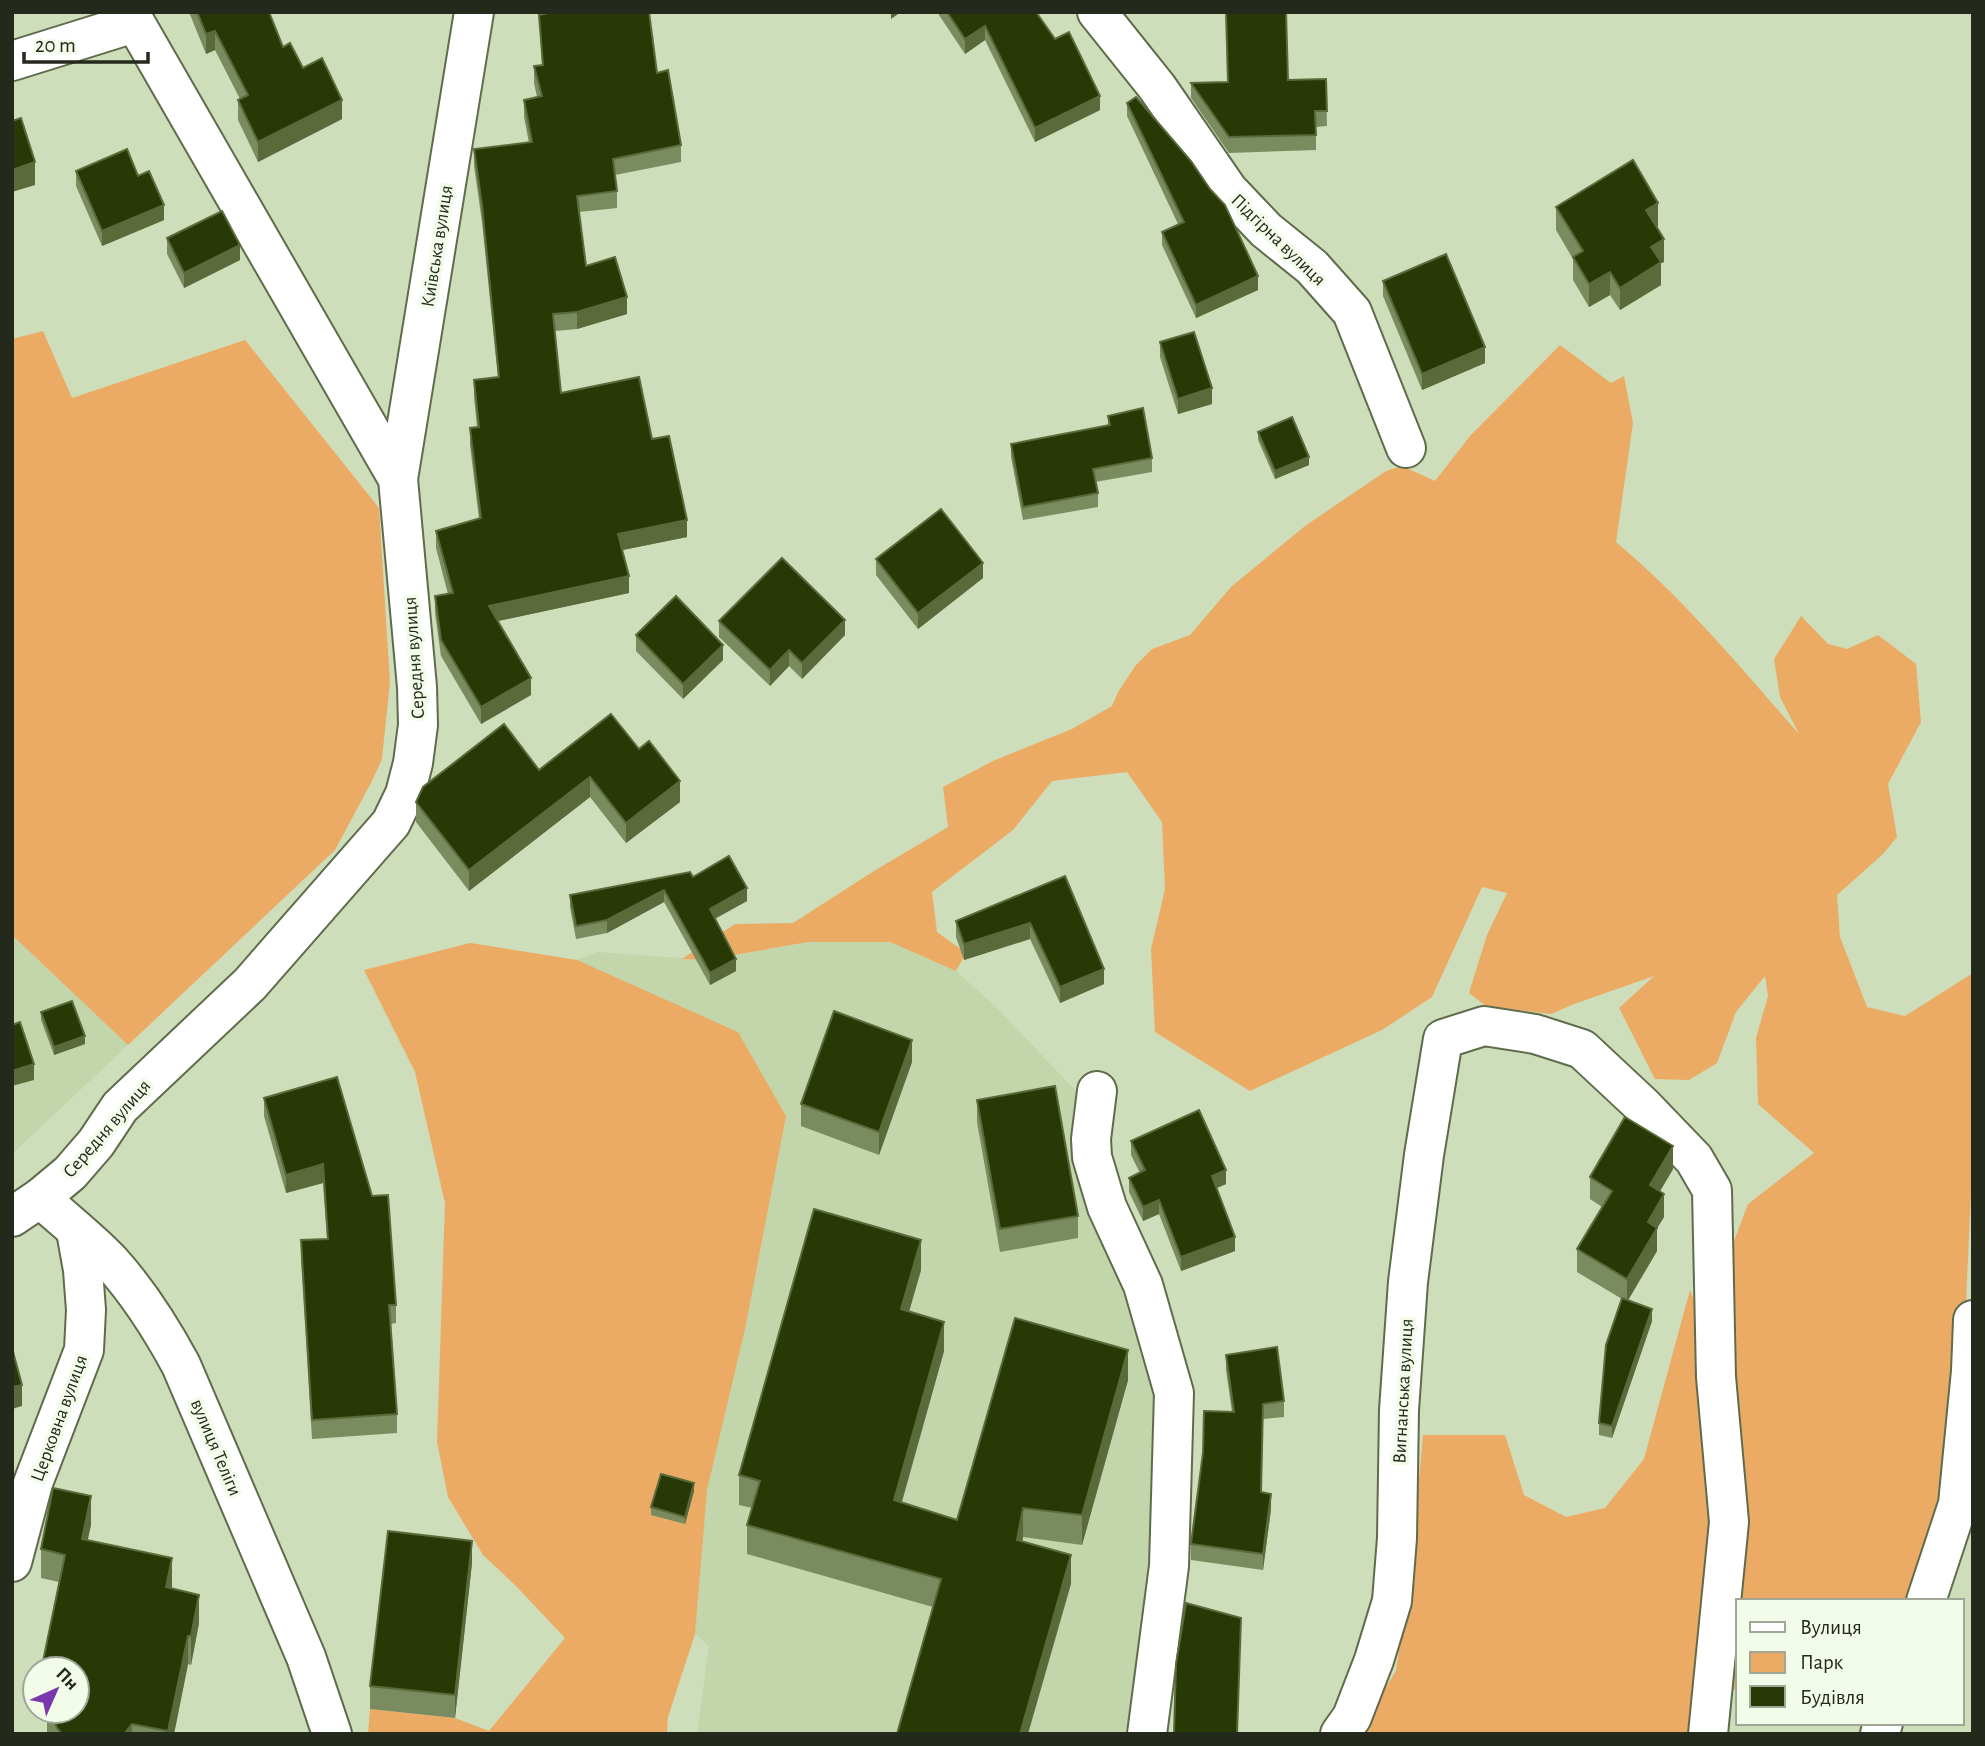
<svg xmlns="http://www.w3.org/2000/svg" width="1985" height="1746" font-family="'Alegreya Sans',sans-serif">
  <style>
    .built { fill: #c3d5ab }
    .green { fill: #ecab65 }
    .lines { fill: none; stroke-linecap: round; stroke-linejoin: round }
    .street-casing { stroke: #5f6c4c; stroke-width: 42 }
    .street { stroke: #fff; stroke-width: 38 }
    .wall { fill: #7b8b60 }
    .shaded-wall { fill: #5a6a3b }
    .building { fill: #283905; stroke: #5a6a3b; stroke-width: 2 }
    .labels { text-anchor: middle; stroke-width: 7; stroke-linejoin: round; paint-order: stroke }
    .street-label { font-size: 19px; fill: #23291b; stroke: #f3fbe9 }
  </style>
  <rect width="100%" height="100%" fill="#ceddba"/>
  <g class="built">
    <path d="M12,935l116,110 -116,109z"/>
    <path d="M808,942h82l66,29 41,37 79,83 18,115 31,89 33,87 4,139 -31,209 -8,4h-426l12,-88 -147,-127 -15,-249 30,-310 20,-8 109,8z"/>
  </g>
  <g class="green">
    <path d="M43,331l29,67 173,-58 134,168 11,174 -8,77 -9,20 -38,71 -207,195 -116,-110v-596z"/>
    <path d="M1560,345l51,38 13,-7 9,47 -17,119c68,57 125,126 183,192l-19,-37 -6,-38 27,-43 27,28 19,5 31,-14 38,29 5,58 -33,62 9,53 -14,17 -46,41 3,42 27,70 38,9 68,-43v177l-9,195 -13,160 -33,96h-180v88l-12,2 -1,-426 23,-61 66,-51 -56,-49 -2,-66 12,-42 -3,-20 -29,36 -19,51 -28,17 -34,-1 -36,-71 35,-32 -80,28 -23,10 -65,-8 -17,-13 18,-58 20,-42 -25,-6 -50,110 -50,33 -132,61 -95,-59 -4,-83 14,-60 -3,-67 -35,-50 -75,9 -39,49 -81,62 5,40 29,21 -10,18 -66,-29h-82l-102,18 -24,-1 53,-35 58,-1 81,-52 74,-44 -5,-40 52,-27 77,-31 40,-23 6,-14 18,-27 16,-16 38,-14 41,-48 74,-61 81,-55 16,-5 33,15 35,-45z"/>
    <path d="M470,943l107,17 161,72 48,84 -41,213 -38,161 -12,144 -27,83 -1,17h-299l2,-25 85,9 34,13 76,-93 -49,-52 -33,-31 -35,-58 -11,-55 8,-239 -30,-131 -51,-102z"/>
    <path d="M1690,1290l11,28 16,169 -28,247h-336l14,-16 29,-47 16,-112 11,-124h82l19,60 42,22 39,-9 39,-49z"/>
  </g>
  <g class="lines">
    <defs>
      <g id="street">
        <path d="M1097,12l60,75 71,103 38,40 46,37 40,45 54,136"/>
        <path d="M12,61l122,-38"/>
        <path d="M398,479l76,-467"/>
        <path d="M1097,1091l-6,48 1,18 15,50 36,78 31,108 -5,173 -22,168"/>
        <path d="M40,1198c23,21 49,41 70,63 29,32 51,67 71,104l125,292 26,77"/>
        <path d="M12,1217l28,-19 30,-25 26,-30 24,-36 130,-123 141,-161 14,-29 8,-31 5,-38 -1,-38 -19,-208 -269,-467"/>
        <path d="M12,1562l21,-79 51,-133 2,-40 -3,-40 -7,-39"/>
        <path d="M1926,1601l32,-97 13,-133 2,-51"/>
        <path d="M1340,1734l12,-17 22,-57 18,-59 5,-63 2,-128 9,-128 16,-127 19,-116 41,-13 51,8 47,15 61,57 51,53 18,31 4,187 13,145 -21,212"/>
        <path d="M1880,1734l3,-11"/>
      </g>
    </defs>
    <use href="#street" class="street-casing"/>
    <use href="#street" class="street"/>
  </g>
  <g class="wall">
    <path d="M189,12h80l14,35 20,21 39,51 -84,43 -20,-42v-20l2,-1 -25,-49 -9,4z"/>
    <path d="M937,12h99l64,98 -65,32 -50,-102 -20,14z"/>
    <path d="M539,15l118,58 24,72v17l-66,13 2,16v17l-38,4 7,54 41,48 -50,15 -22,2 6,62 91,46 35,98 -65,13 7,43 -132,28 34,74 -50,29 -40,-68 -6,-43v-17l13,-2 -12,-46v-17l43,-12 -9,-74v-17l7,-1 -3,-30v-17l24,-2 -16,-156 -8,-56v-17l55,-6 -5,-26v-17l13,-3 -3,-14v-17l8,-1z"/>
    <path d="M1326,79l1,47 -11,1v23l-87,3 -38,-55v-15z"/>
    <path d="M1127,103l131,187 -62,28 -34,-73v-13l16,-8 -51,-108z"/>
    <path d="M76,171l62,5 26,44 -62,26 -26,-60z"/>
    <path d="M1556,207l102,19 -1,1 7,35 -3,1v22l-41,25 -10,-15 -21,12 -16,-27v-21l-17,-29z"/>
    <path d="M167,238l73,22 -56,28 -17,-34z"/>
    <path d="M1383,281l102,82 -63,27 -39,-94z"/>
    <path d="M1160,342l52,62 -34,10 -18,-57z"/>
    <path d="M1108,416l44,42v14l-57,10 3,11v14l-75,13 -12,-63v-13l97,-19z"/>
    <path d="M1258,432l51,33 -34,14 -17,-39z"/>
    <path d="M876,559l107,19 -65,51 -42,-54z"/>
    <path d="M719,621l126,14 -43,44 -13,-13 -19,20 -51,-49z"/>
    <path d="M636,635l87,25 -40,39 -47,-48z"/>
    <path d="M639,749l41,53 -54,41 -36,-46 -121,94 -53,-69v-20l123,-32z"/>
    <path d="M1065,876l39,108 -44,19 -30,-64 -66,21 -8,-23v-16z"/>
    <path d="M693,877l54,24 -32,18 21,52 -26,14 -46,-83 -57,31 -31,6 -6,-32v-12z"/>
    <path d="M41,1012l44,32 -31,11 -13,-35z"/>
    <path d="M912,1062l-33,93 -78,-29v-22z"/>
    <path d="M337,1077l59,228v18l-5,1 6,90v19l-85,6 -11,-180v-19l26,-1 -4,-56 -37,10 -22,-77v-18z"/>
    <path d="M977,1100l101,116v22l-78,14 -23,-130z"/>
    <path d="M1131,1141l95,43 -9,4 18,63 -54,20 -22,-57 -16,7 -14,-29v-14l11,-5 -9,-18z"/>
    <path d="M1673,1169l-13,22 4,26 -7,11v23l-29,49 24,21 -40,117 -13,-3v-12l23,-124 -45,-27v-23l25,-42 -12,-8v-22z"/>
    <path d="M921,1270l-12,42 35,39 -42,151 55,18 171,-140 -46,165 -59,-8 -1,4 49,43 -138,23 -186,-53v-29l5,-17 -13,-3v-30z"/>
    <path d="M1226,1355l58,46v16l-21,2 -2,74 10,16 -8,61 -72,-10v-16l41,-132 -6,-42z"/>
    <path d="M694,1491l-9,33 -34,-9v-8z"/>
    <path d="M91,1525l-4,15 85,46v3l27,34 -8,42 -3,-1 -14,70h-126l-1,-2v-21h30v-42h-35l17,-87 -18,-4v-29z"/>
    <path d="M472,1563l-17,155 -85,-9v-23z"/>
  </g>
  <g class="shaded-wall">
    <path d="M891,12h10l-10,7z"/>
    <path d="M985,26v14l-20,14v-15z"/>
    <path d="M215,31v19l-9,4v-20z"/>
    <path d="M1100,96v14l-65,32v-14z"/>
    <path d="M342,100v19l-84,43v-20z"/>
    <path d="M35,162v23l-23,7v-22z"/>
    <path d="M1658,203v23l-12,7v-23z"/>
    <path d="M164,205v15l-62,26v-15z"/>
    <path d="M1664,239v23l-3,1v22l-41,25v-22l31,-41z"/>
    <path d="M240,245v15l-56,28v-15z"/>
    <path d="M1610,272v23l-21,12v-23z"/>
    <path d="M1258,276v14l-62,28v-13z"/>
    <path d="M627,297v17l-50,15v-17z"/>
    <path d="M1485,347v16l-63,27v-16z"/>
    <path d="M1212,388v16l-34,10v-15z"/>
    <path d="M1309,457v8l-34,14v-8z"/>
    <path d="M687,520v17l-69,14v-17z"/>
    <path d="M983,563v15l-65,51v-16z"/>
    <path d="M629,576v17l-140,30v-17z"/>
    <path d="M845,620v15l-43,44v-16z"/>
    <path d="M723,645v15l-40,39v-15z"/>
    <path d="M789,650v16l-19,20v-16z"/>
    <path d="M531,678v17l-50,29v-17z"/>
    <path d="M590,777v20l-121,94v-21z"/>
    <path d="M680,781v21l-54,41v-20z"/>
    <path d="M747,888v13l-37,20v-12z"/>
    <path d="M664,890v12l-57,31v-13z"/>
    <path d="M1030,923v16l-66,21v-16z"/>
    <path d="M736,959v12l-26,14v-12z"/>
    <path d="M1104,969v15l-44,19v-16z"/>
    <path d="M85,1036v8l-31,11v-8z"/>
    <path d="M912,1040v22l-33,93v-23z"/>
    <path d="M34,1064v16l-22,6v-15z"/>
    <path d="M1673,1146v23l-23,39v-23z"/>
    <path d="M323,1164v19l-37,10v-18z"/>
    <path d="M1226,1170v14l-14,6v-14z"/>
    <path d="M1664,1194v23l-16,26 9,-15v23l-30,51v-23l21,-57z"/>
    <path d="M1159,1200v14l-16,7v-14z"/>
    <path d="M1235,1237v14l-54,20v-14z"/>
    <path d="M921,1240v30l-20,69v-30z"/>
    <path d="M1652,1309v12l-40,117v-12z"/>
    <path d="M944,1322v29l-50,178v-29z"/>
    <path d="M1128,1350v30l-46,165v-30z"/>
    <path d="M22,1385v21l-10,3v-22z"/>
    <path d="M694,1483v8l-9,33v-7z"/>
    <path d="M1271,1494v15l-8,61v-16z"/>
    <path d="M91,1496v29l-9,42v-28z"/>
    <path d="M1023,1508v29l-6,32v-29z"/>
    <path d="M472,1541v22l-17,155v-23z"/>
    <path d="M1071,1555v29l-43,150h-8z"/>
    <path d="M172,1558v28l-6,30v-29z"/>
    <path d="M199,1595v28l-8,42v-29z"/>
    <path d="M188,1636v28l-14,70h-6z"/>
    <path d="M132,1724v10h-8z"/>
  </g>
  <g class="building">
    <path d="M197,12h72l14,35 7,-4 13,25 19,-10 20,42 -84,42 -20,-42 10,-5 -33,-64 -9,3z"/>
    <path d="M553,12h96l8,61 11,-3 13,75 -68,14 4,32 -40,5 9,70 29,-9 12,40 -50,15 -24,2 8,79 78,-16 13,62 17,-3 18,84 -69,14 11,42 -140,30 42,72 -50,29 -40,-67 -6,-44 18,-3 -17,-62 45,-13 -11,-90 9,-1 -5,-47 25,-3 -17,-172 -8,-56 58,-7 -8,-42 18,-4 -8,-30 9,-1 -4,-50z"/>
    <path d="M947,12h89l19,27 14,-7 31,64 -65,32 -50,-102 -20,13z"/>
    <path d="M1226,12h60l2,68 38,-1 1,32h-12l1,24 -87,2 -38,-54 37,-1z"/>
    <path d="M1136,97l55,64 19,28 15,16 33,71 -62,29 -34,-73 22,-10 -57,-119z"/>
    <path d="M21,118l14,44 -23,8v-49z"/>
    <path d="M127,149l11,27 11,-5 15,34 -62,26 -26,-60z"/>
    <path d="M1633,160l25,43 -12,7 18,29 -13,8 10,15 -41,26 -10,-16 -21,12 -16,-27 10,-6 -27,-44z"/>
    <path d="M222,211l18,34 -56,28 -17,-35z"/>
    <path d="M1446,254l39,93 -63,27 -39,-93z"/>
    <path d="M1194,332l18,56 -34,11 -18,-57z"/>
    <path d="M1143,408l9,50 -59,11 5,24 -75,14 -12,-63 99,-19 -2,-9z"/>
    <path d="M1292,417l17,40 -34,14 -17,-39z"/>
    <path d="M941,509l42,54 -65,50 -42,-54z"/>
    <path d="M782,558l63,62 -43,43 -13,-13 -19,20 -51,-49z"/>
    <path d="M676,596l47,49 -40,39 -47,-49z"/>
    <path d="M611,714l28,35 10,-8 31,40 -54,42 -36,-46 -121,93 -53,-68 7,-15 81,-63 35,46z"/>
    <path d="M729,856l18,32 -37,21 26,50 -26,14 -46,-83 -57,30 -31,6 -6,-31 120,-23 3,5z"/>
    <path d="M1065,876l39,93 -44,18 -30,-64 -66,21 -8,-23z"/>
    <path d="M72,1001l13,35 -31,11 -13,-35z"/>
    <path d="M834,1011l78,29 -33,92 -78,-28z"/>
    <path d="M20,1022l14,42 -22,7v-46z"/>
    <path d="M337,1077l35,119 16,-1 8,110h-7l8,109 -85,6 -11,-180 27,-1 -5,-75 -37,11 -22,-77z"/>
    <path d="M1055,1086l23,130 -78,13 -23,-129z"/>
    <path d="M1199,1110l27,60 -14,6 23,61 -54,20 -22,-57 -16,7 -14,-29 16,-8 -14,-29z"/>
    <path d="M1625,1117l48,29 -23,39 14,9 -16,28 9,6 -30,51 -50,-30 35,-58 -22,-14z"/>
    <path d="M814,1209l107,31 -20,69 43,13 -50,178 63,20 58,-202 113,32 -46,165 -59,-7 -6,32 54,15 -51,179h-123l44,-155 -194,-54 13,-44 -21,-6z"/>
    <path d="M1622,1298l30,11 -40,117 -13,-3 7,-78z"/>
    <path d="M1277,1347l7,54 -21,3 -2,88 10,2 -8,60 -72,-10 12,-91 1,-42 30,1 -8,-57z"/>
    <path d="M12,1348l10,37 -10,2z"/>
    <path d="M661,1474l33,9 -9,34 -34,-10z"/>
    <path d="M53,1488l38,8 -9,43 90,19 -6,29 33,8 -8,41h-3l-20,95 -36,-7 -8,10h-62l-5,-6 -7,-17h27v-42h-22l-13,-3 23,-111 -24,-6z"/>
    <path d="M388,1531l84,10 -17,154 -85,-9z"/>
    <path d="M1186,1603l55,15 -4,116 -63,-1 2,-69z"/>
  </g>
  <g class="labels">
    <g class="street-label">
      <text transform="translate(1279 239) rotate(44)" y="7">Підгірна вулиця</text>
      <text transform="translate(436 246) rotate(-81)" y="7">Київська вулиця</text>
      <text transform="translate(413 658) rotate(-94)" y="7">Середня вулиця</text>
      <text transform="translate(106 1128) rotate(-49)" y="7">Середня вулиця</text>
      <text transform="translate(1402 1391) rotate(-87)" y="7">Вигнанська вулиця</text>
      <text transform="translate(58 1418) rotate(-70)" y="7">Церковна вулиця</text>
      <text transform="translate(217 1447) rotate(67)" y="7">вулиця Теліги</text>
    </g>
  </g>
  <rect width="1985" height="1746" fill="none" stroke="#23291b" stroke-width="28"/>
  <rect x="1736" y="1599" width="228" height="126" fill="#f3fbe9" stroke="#a0a797" stroke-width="2"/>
  <rect x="1750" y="1622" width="35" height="10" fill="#ffffff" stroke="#a0a797" stroke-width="2"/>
  <text x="1800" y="1634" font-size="21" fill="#23291b">Вулиця</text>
  <rect x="1750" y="1652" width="35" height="21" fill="#ecab65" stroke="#a0a797" stroke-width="2"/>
  <text x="1800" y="1669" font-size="21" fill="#23291b">Парк</text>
  <rect x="1750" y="1686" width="35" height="21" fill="#283905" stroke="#a0a797" stroke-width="2"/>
  <text x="1800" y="1704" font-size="21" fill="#23291b">Будівля</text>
  <g transform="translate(56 1690) rotate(45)"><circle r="33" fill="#f3fbe9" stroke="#a0a797" stroke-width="2"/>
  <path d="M0-5L12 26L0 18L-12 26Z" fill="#7938ac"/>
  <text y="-10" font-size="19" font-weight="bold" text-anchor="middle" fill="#23291b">Пн</text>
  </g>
  <path d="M24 52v10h124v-10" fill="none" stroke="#23291b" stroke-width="3.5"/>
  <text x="35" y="52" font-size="21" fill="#23291b" stroke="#f3fbe9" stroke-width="5" paint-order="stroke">20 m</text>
</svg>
